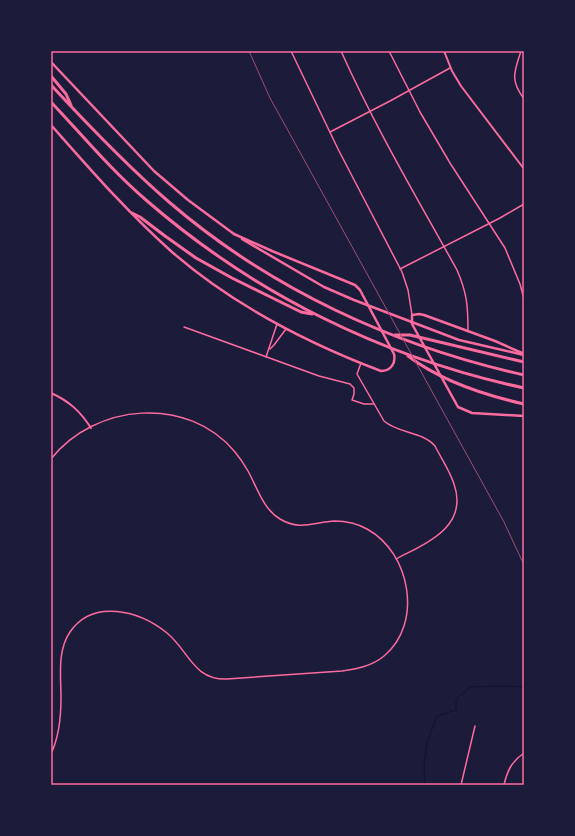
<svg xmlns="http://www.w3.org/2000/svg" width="575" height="836" font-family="Roboto,sans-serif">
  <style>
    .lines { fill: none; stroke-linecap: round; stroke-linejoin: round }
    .stream { stroke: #12122b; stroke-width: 1 }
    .minor { stroke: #ff6b9d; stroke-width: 1.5 }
    .tertiary { stroke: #ff6b9d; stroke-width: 2 }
    .secondary { stroke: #ff6b9d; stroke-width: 2.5 }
    .motorway { stroke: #ff6b9d; stroke-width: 3 }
    .rail { stroke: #a44b75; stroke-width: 1 }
    .neatline { fill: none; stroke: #ff6b9d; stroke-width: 1.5 }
  </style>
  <rect width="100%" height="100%" fill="#1b1b3a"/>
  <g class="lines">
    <path class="stream" d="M425,785l-1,-19 3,-23 10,-27 19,-6v-11l14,-12 30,-1 24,1"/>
    <g class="minor">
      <path d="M291,51l47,98 64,123 6,18 4,25"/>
      <path d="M341,51c34,76 76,147 116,219 10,23 11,36 11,61"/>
      <path d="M389,51l31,61 30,51 55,85 15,36 4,15"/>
      <path d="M521,51c-7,21 -11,29 3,48"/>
      <path d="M330,132l60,-31 60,-33"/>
      <path d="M400,269l100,-51 24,-14"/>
      <path d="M184,327l135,49 31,8 4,4v6l-2,6 12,4h10"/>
      <path d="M270,349l4,-4 12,-16"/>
      <path d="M266,357l11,-33"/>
      <path d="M361,363l-4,11 27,47c15,13 38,10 51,25 6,12 15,25 19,38 15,43 -28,59 -58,75"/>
      <path d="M51,459c44,-56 137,-64 184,-7 5,6 9,12 13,19 9,16 15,38 32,48 20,12 34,3 55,2 11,0 23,3 32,8 44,24 56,95 17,127 -12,10 -27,13 -42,15l-115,8c-34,1 -38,-28 -60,-46 -27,-22 -74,-35 -97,-1 -13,19 -9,44 -9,66 0,19 -2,39 -10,56"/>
      <path d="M461,785l14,-59"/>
      <path d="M504,785c3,-14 8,-24 20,-32"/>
    </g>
    <g class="tertiary">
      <path d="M444,51l8,20 9,15 63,83"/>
      <path d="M51,393c18,8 29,18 40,35"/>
    </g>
    <g class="secondary">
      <path d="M51,62l103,109 34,29 46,34"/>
      <path d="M51,125c39,44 77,88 121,127 61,53 135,91 209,119 10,0 15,-8 13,-17l-34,-64 -5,-5 -83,-34 -38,-17"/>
      <path d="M242,239l82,48 30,13 105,40 65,15"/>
      <path d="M522,353l-27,-12 -71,-26 -5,-1 -7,1v9l46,83 14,6 52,3"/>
    </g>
    <g class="motorway">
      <path d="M51,76l15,18 5,11"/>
      <path d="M51,85c38,41 76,81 118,117 101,87 225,144 355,173"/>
      <path d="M51,102c31,33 60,68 95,98 108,94 238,158 378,188"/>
      <path d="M132,213l8,4 25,19 31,22 36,20 69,34 11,2"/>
      <path d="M395,335h15l114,27"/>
      <path d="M408,356c33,25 76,39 116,48"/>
    </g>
    <path class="rail" d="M249,51l21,47 234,424 20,43"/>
  </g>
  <rect width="575" height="836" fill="none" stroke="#1b1b3a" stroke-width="104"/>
  <rect x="52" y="52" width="471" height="732" class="neatline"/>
</svg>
